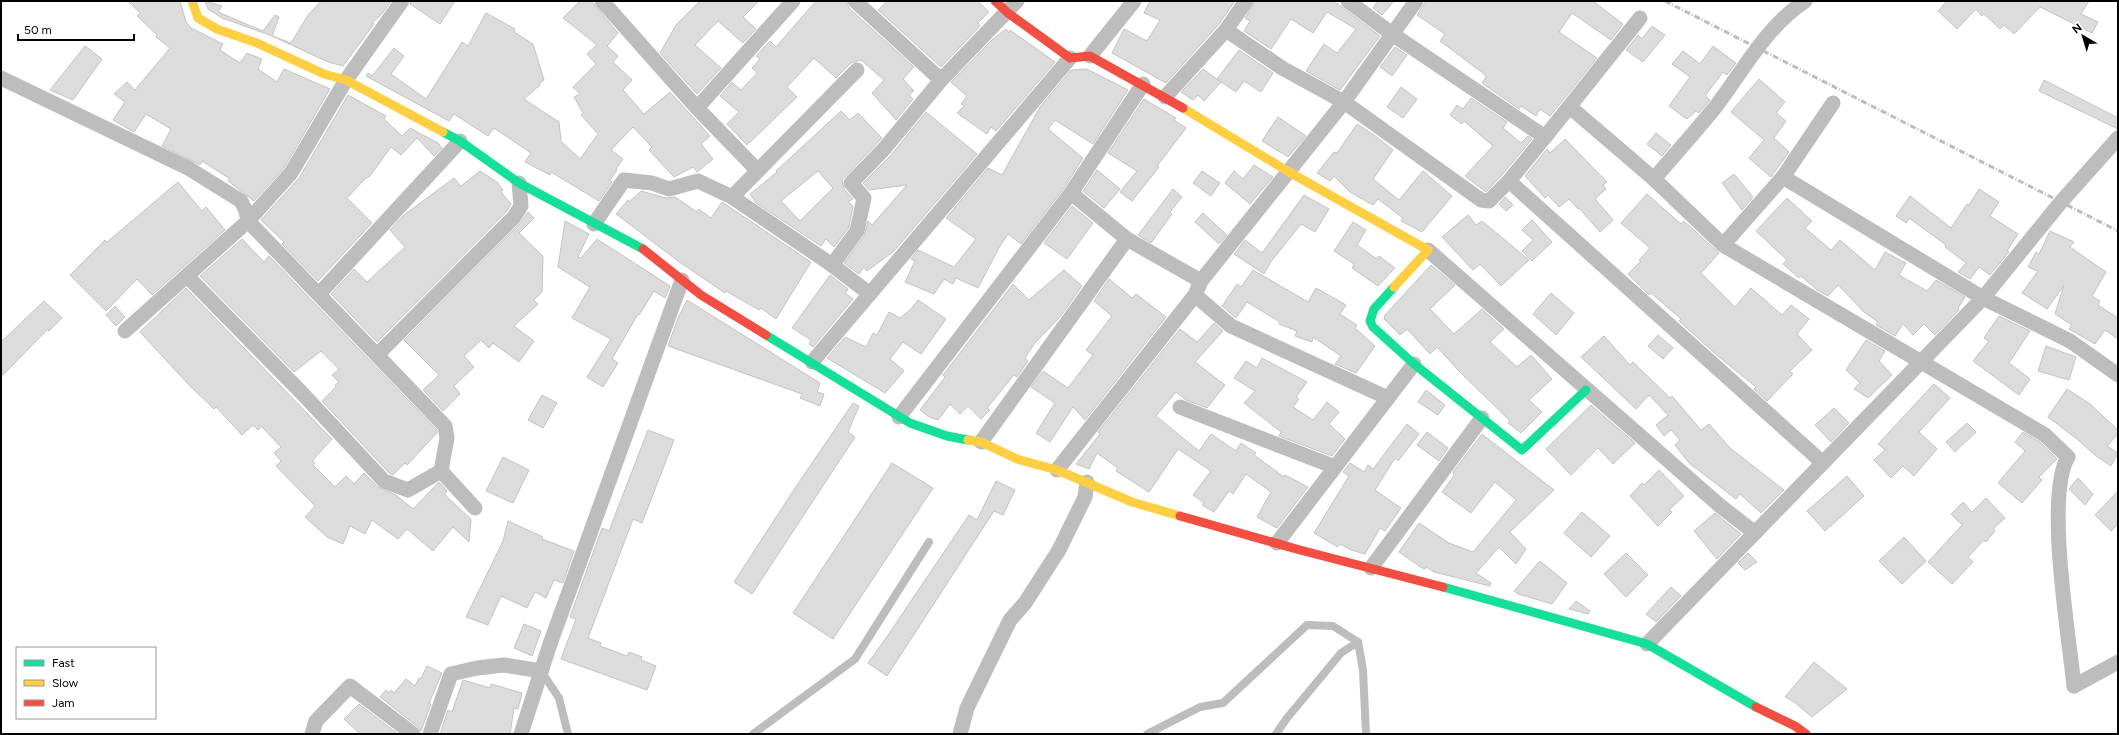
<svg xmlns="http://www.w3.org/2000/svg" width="2119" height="735" font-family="Figtree,sans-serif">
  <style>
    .building { fill: #dcdcdc; stroke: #c4c4c4; fill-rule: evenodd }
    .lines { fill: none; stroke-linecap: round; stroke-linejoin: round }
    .lane { stroke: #bdbdbd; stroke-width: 8 }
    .street { stroke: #bdbdbd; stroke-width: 15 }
    .fast { stroke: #16e098; stroke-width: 9 }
    .slow { stroke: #ffcf43; stroke-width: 9 }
    .jam { stroke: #f24e42; stroke-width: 9 }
    .rail { stroke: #bdbdbd; stroke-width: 3; stroke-dasharray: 6 2 1 2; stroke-linecap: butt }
  </style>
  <rect width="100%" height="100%" fill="#fff"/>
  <g class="building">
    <path d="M128,1h52l6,21 5,6 32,16 -3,6 20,13 7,-10 15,6 -4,10 19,13 7,-13 46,20 -46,79 -30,33 -26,-20 2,-2 -28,-18 -2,4 -38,-19 9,-17 -25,-15 -12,18 -21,-12 12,-18 -11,-8 13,-12 8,8 35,-42 -14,-11 1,-2 -20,-19 3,-3z"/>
    <path d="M205,1l17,5 -4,6 45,19 12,-16 4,2 -7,19 -50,-18 -14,-9z"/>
    <path d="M321,1h70l-9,13 -10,9 2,1 -31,42 -15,-4 -56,-26 19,7 17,-28z"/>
    <path d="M411,1h44l-15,23 -30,-20z"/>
    <path d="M580,1h10l4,3 24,29 -11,13 11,10 -5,6 19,18 -9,10 21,24 26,-22 40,44 -9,8 12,15 -16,13 -4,-5 -19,10 -25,-27 3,-3 -19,-20 -22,23 12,9 -7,10 1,1 -7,10 2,2 -13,19 -48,-29 -1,3 -25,-13 6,-9 -37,-25 -6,8 -34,-22 -5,7 -83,-45 2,-3 4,3 22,-28 10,8 -13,18 35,25 36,-57 6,4 18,-33 29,16 -1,3 19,12 11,36 -5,4 1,1 -16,14 35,23 2,19 19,18 18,-25 -17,-19 2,-2 -9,-16 6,-3 -7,-7 23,-23 -9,-10 10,-9 -34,-27z"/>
    <path d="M700,1h59l-16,16 13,12 -13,14 -25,-22 -23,24 26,23 -24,26 -37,-41 16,-28z"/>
    <path d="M816,1h30l3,7 65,59 -11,12 11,12 -5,4 4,4 -17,21 -24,-27 12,-13 -23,-20 -10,3 -15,15 -22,-20 -27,29 10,10 -50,48 -20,-21 12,-12 -19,-16 12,-14 9,8 16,-17 -5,-5 8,-9 -4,-3 14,-15 6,6z"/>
    <path d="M887,1h91l11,11 -11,11 2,3 -39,41 -63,-57z"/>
    <path d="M1150,1h85l-16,23 -53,59 -54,-30 12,-24 23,12 13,-21 -16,-7z"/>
    <path d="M1255,1h79l46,35 -40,54 -34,-19 18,-27 13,9 19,-24 -29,-17 -14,21 -22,-14 -20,30 -27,-18 6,-10 -5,-3z"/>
    <path d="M1378,1h16l-12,14 -9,-7z"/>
    <path d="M1426,1h167l30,23 -12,16 -39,-27 -13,19 38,26 -47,58 -10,-7 -4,7 -15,-10 -2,3 -37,-26 4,-6 -3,-4 -43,-32 5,-7 -28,-19z"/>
    <path d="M1947,1h142l-8,13 17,8 -6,11 -52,-26 -26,27 -10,-9 -4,4 -16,-15 -2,2 -6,-7 -19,20 -19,-18z"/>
    <path d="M1652,26l13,9 -22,27 -17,-12 12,-15 4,4z"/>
    <path d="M1006,29l3,4 1,-3 45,32 -59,69 -5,-4 -4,7 -30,-21 7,-7 -3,-2 6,-8 -16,-14 42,-43z"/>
    <path d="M85,46l17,13 -29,41 -23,-10z"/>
    <path d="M1713,46l23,17 -9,12 -4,-3 -18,24 5,4 -11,13 -3,-2 -9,8 -18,-13 21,-29 -18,-13 11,-13 17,13z"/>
    <path d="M1395,47l12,8 -15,21 -12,-9z"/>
    <path d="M1239,50l34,23 -12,19 -17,-11 -8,11 -19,-13z"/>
    <path d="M1087,69l41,21 -35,54 -38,-24 -7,9 35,29 -19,30 -43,56 -13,-10 -8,12 -22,42 -22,-10 -3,6 -9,-5 -10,15 -29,-12 10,-21 -4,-2 7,-9 36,17 22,-28 -30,-21 42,-50 14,7 38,-68 31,-37z"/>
    <path d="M1203,69l18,13 -17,19 -6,-6 -5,5 -12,-8z"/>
    <path d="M1759,79l26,23 -9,11 10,8 -12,17 15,14 -18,25 -22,-19 15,-18 -33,-28z"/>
    <path d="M2044,80l74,38v11l-79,-38z"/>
    <path d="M1401,87l16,12 -14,19 -16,-11z"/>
    <path d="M348,95l38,21 -2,3 18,17 8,-8 28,15 4,5 -8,8 -17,-18 -16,17 -10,-8 -21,29 -5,3 -18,19 25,25 -54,58 -36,-37 2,-2 -23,-22 38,-42z"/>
    <path d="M1471,98l36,24 -4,6 18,15 7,-7 4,3 -30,36 -16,17 -21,-16 28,-30 -29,-25 -2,3 -12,-9 7,-10 6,4z"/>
    <path d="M1144,99l32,19 -2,2 12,8 -29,38 2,1 -27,34 -12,-9 17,-21 -29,-18z"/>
    <path d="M841,111l9,9 8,-7 24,25 -40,42 2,9 9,10 -5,3 5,4 -4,21 -15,20 -8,-8 -5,7 -65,-43 -6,-9 27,-22 -1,-1zM818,171l15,17 -33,33 -19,-20z"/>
    <path d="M926,112l51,42 -83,97 -27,20 -3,-4 -5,7 -15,-11 20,-27 4,-15 4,4 35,-40 -38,5 -6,-7 28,-28z"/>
    <path d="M1278,117l28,19 -18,21 -26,-16z"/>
    <path d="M1357,124l17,11 19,15 -20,29 26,21 24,-29 29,25 -30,36 -21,-11 2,-3 -25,-19 -5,6 -23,-13 -16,-16 -4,5 -13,-8 17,-21 3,1z"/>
    <path d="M1656,133l15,12 -9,11 -15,-12z"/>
    <path d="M1565,139l42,43 -4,3 3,4 -11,10 18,21 -13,12 -21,-24 -1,1 -9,-10 -10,8 -11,-12 -3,3 -20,-22 22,-27 3,4z"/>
    <path d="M1254,165l19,12 -23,27 -25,-21 9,-12 9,8z"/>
    <path d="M1097,170l23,19 -16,19 -21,-17z"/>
    <path d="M480,171l17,11 6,8 -2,2 10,12 -4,7 -130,131 -46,-48 23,-25 13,13 38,-35 -15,-17 14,-15 50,-37 7,8z"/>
    <path d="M1202,171l18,12 -9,13 -18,-13z"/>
    <path d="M1734,174l19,23 -11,13 -20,-27z"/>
    <path d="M178,182l24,29 4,-4 19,23 -73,65 -15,-16 -31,32 -36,-36 35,-35 2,2z"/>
    <path d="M1173,189l9,8 -12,15 2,2 -21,29 -13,-8z"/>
    <path d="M1979,189l20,13 -9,14 28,18 -11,17 2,1 -19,23 -11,-8 -9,12 -12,-7 8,-9 -21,-16 1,-2 -37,-27 -3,5 -10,-7 14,-20 41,32 16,-24 2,1z"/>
    <path d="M641,191l25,7 9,-1 22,15 2,-3 12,9 11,-16 89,60 -35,57 -15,-11 -2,2 -33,-19 -1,2 -47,-32 -62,-47 12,-14 1,2z"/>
    <path d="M1647,194l34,30 3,-3 35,32 -18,20 34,34 16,-19 31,27 9,-10 18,14 -12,15 15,16 -22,21 3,3 -26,27 -13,-12 2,-2 -37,-30 -40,-36 2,-2 -30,-26 -2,2 -21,-21 13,-13 -2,-1 11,-12 -29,-25z"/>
    <path d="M1304,195l25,14 -14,23 -14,-8 -31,39 -6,11 -30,-20 11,-14 17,13z"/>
    <path d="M1505,197l8,8 -7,6 -7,-7z"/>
    <path d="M1787,198l25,23 -7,7 26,22 9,-10 35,30 10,-18 21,11 -7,12 28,16 9,-11 29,17 -7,11 1,2 -24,25 -11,-11 -11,11 -10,-11 -8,12 -19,-11 2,-3 -14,-10 -26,-27 -10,11 -11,-6 -16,-14 -2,2 -16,-14 4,-4 -31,-29z"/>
    <path d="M1072,206l21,17 -26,36 -23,-16z"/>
    <path d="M528,212l6,6 -15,15 24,23 -1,36 -8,8 4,4 -24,22 20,15 -15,21 -26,-19 -4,5 -8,-8 -17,16 10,11 -20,19 6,8 -17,17 -20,-21 16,-15 -35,-35 116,-117z"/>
    <path d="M1203,213l24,22 -8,9 -24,-22z"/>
    <path d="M1468,215l8,10 6,-4 47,39 -28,26 -21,-22 -7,6 -31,-33z"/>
    <path d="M1532,220l20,22 -20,19 -10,-10 11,-11 -11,-10z"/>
    <path d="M565,221l24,13 -11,23 3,1 16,-19 73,47 -5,12 -11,-7 -15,24 -1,-1 -26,45 6,4 -15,24 -16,-10 24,-38 -39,-21 18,-31 -32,-20z"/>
    <path d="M1353,222l13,8 -9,15 20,14 2,-3 16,12 -17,18 -26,-18 2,-4 -20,-13z"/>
    <path d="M2050,231l24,11 -4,5 36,25 -14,24 8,5 -2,4 20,13v21l-13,-9 -10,14 -26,-15 3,-4 -17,-11 9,-29 -17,24 -25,-16 16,-22 -10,-4 8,-15 3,2z"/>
    <path d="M242,239l22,23 5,-6 168,174v3l-30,32 -2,-2 -12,12 -4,-2 -67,-72 14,-14 -1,-2 4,-3 -7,-7 7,-6 -18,-18 -27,21 -94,-96z"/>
    <path d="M1431,265l24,20 -25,24 24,25 28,-25 22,20 -14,13 27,25 14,-12 21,24 -23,21 13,12 -21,21 -13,-10 2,-2 -52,-51 -21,-23 -7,7 -23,-25 -7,6 -16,-16 1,-4z"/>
    <path d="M1064,270l18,16 -22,31 -25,26 -10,15 3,3 -11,16 -3,-2 -27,33 3,2 -9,9 -13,-13 -8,8 -10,-10 -12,16 -9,-3 -9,-7 25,-33 -2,-2 70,-91 16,16z"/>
    <path d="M1253,270l55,32 8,-14 30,17 -6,9 17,11 -2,3 20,18 -19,27 -21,-9 6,-8 -28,-19 -1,5 -17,-6 2,-5 -18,-7 1,-2 -33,-20 -11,16 -14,-12 15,-22 4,3z"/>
    <path d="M830,275l18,14 -3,4 8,6 -40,48 -4,-3 2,-4 -19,-12z"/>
    <path d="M1109,279l23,19 4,-4 30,23 -81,103 -12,-13 -23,35 -14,-9 19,-30 -24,-16 12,-16 25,17 25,-33 -7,-5 26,-34 -18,-15z"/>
    <path d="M186,288l146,151 -20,22 3,2 -2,2 22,22 11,-11 8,8 10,-11 14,14 18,8 17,14 26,-27 8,9 -2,3 2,3 24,22 -2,23 -16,-15 -20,24 -26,-22 -9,10 -26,-19 -7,14 -15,-8 -7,18 -16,-7 -22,-20 10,-11 -39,-40 5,-5 -7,-8 7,-6 -20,-21 -3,4 -5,-5 -11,10 -26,-28 -2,2 -25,-24 -49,-53z"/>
    <path d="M1551,293l23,20 -18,22 -23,-21z"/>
    <path d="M687,300l133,83 -3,9 7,2 -4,12 -20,-8 2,-4 -134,-48 10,-28z"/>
    <path d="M918,300l28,19 -25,35 -18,-12 -13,17 14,12 -19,22 -58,-35 18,-21 21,10 7,-14 4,2 12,-23 11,6 12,-10z"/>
    <path d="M44,301l18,17 -13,13 -1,-2 -47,48v-35z"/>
    <path d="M115,306l10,11 -9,9 -10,-11z"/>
    <path d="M1999,316l31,15 -21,32 21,16 -11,16 -46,-34 16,-20 -5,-3z"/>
    <path d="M1214,323l9,8 -28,31 30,23 -18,23 -21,-8 -10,-8 -20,24 43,35 12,-17 25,17 5,-8 15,10 -2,2 30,22 1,-2 23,12 -31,41 -20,-11 14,-25 -25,-18 -13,20 -4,-3 -15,21 -12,-7 2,-2 -11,-8 18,-24 -33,-22 -29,43 -33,-21 2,-3 -21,-15 -8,16 -13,-5 24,-30 -2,-2 82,-103 17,13z"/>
    <path d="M1658,335l15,13 -10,11 -15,-13z"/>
    <path d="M1604,336l26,29 3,-3 37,36 2,-2 29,34 8,-6 21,24 54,42 -23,23 -21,-19 -4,5 -47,-36 -14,-18 5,-5 -9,-10 -7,6 -8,-11 12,-10 -19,-20 -13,14 -55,-52z"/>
    <path d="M1866,340l19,11 -6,10 13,14 -24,23 -14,-9 6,-6 -14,-13z"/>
    <path d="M2046,346l30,11 -7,23 -31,-9z"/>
    <path d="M1262,358l45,24 -11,15 3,2 -6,8 20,13 14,-18 12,10 -10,12 16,15 -13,17 -53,-20 2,-4 -37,-29 11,-12 -21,-13 12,-17 11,7z"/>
    <path d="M1934,384l16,14 -31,34 18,17 -23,27 -11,-10 -12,12 -17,-18 11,-10 -7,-6z"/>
    <path d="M2067,389l23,15 28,26v4l-11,12 11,7 -7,13 -15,-10 -19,-17 -29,-22z"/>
    <path d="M1426,390l19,15 -7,10 -20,-13z"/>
    <path d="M542,395l15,8 -14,25 -15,-8z"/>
    <path d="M853,403l6,3 -11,26 7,5 -103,157 -18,-12 61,-94z"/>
    <path d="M1591,405l44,38 -22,21 -15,-16 -27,27 -25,-26z"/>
    <path d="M1834,408l15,15 -18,19 -16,-17z"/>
    <path d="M1967,423l9,9 -21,20 -9,-10z"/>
    <path d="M1407,424l12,10 -21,27 -3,-3 -20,32 26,18 -16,23 -5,-3 -15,26 -14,-4 -11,-6 -2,3 -2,-1 -22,-13 35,-57 -6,-4 7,-9 14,9 4,-7 5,4z"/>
    <path d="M648,430l26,10 -32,83 -9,-4 -45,119 13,5 -1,3 27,10 2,-4 13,5 -1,3 15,6 -9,24 -86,-31 15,-40 -6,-2 32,-89 7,3z"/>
    <path d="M1427,432l21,16 -9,13 -22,-16z"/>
    <path d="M2023,432l17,10 17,17 -18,18 3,3 -20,23 -24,-20 27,-32 -10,-9z"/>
    <path d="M1482,434l72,56 -44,42 16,17 -10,15 -17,-17 -23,26 15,10 -1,3 -56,-14 -8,-5 -1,2 -3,-1 -23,-16 20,-29 30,20 24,9 43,-52 -21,-18 -24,31 -29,-21 12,-16 -1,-4z"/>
    <path d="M503,457l26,13 -16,33 -27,-12z"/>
    <path d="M892,463l41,25 -100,151 -40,-26z"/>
    <path d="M1659,470l25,26 -15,14 3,2 -14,14 -28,-30 12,-13 2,2z"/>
    <path d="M1847,476l17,20 -39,35 -18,-20z"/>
    <path d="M2078,478l15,16 -8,11 -16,-16z"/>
    <path d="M996,481l19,9 -12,25 -9,-4 -107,165 -19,-13 18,-25 83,-123 8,5z"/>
    <path d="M2118,491v33l-7,7 -16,-16z"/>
    <path d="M1986,498l19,20 -12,11 2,2 -9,11 -2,-2 -16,17 5,5 -21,22 -24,-22 34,-37 -11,-11 12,-12 9,10z"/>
    <path d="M1582,512l28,24 -19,21 -27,-24z"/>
    <path d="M1715,513l26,21 -24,25 -23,-28z"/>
    <path d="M508,521l35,16 -1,2 32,12 -11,32 -9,-3 -8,18 -11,-6 -8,16 -26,-12 -13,29 -22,-8 37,-76z"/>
    <path d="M1904,537l22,24 -24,23 -23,-23z"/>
    <path d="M1626,553l22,22 -22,22 -22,-23z"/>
    <path d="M1748,553l9,9 -12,8 -7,-7z"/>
    <path d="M1540,561l27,22 -15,21 -34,-10 -4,-3z"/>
    <path d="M1671,587l10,9 -25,26 -10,-8z"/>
    <path d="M1576,601l14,10 -2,3 -19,-5z"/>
    <path d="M524,624l17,7 -9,25 -18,-8z"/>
    <path d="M1814,662l33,27 -35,28 -18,-15 -9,-5z"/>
    <path d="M427,666l15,7 -13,30 2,1 -10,27 -3,-4 -38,-30 6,-7 3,3 2,-3 3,3 12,-14 9,7 4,-8 2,1z"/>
    <path d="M463,680l27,8 1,-4 31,9 -4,16 -4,-1 -4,26h-70l8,-24 4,2z"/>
    <path d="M359,704l39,30h-38l-16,-15z"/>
  </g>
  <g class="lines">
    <g class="lane">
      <path d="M541,671l18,27 9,36"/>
      <path d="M753,734l102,-75 74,-117"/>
      <path d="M1147,734l53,-27 23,-4 84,-78 26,1 25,16 5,28 3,64"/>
      <path d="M1276,734l11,-16 54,-65 17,-11"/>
    </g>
    <g class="street">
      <path d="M602,1l95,107 60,62"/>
      <path d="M855,1l86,79"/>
      <path d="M1348,1l44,33 153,103"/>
      <path d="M1226,30l56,38 62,34 137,98 8,1 20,-20 36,-44 95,-119"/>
      <path d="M1090,56l44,-55"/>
      <path d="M1,78l187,90 53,33 5,10 2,10 197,205 2,12 -6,33"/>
      <path d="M1165,97l61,-67 20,-29"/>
      <path d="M1570,107l84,72 69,66 322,190 23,22c-23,38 1,180 6,229"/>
      <path d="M697,108l96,-107"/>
      <path d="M1783,177l50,-74"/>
      <path d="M1654,179c21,-25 43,-49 63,-74 28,-37 49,-78 88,-104"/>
      <path d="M1509,181l314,282"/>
      <path d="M1071,193l56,46 74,42"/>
      <path d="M732,197l125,-127"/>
      <path d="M594,224l30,-44 28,3 17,6 29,-8 34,16 100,68 38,29"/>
      <path d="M1723,245l60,-68 200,121 87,43 48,34"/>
      <path d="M1428,250l291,255 36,28"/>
      <path d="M832,265l25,-34 7,-33 -13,-15 33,-34 57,-69 76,-79"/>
      <path d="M187,276l114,116 83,89 24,9 33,-19"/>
      <path d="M319,294l141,-153"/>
      <path d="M1195,295l36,31 157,72"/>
      <path d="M125,331l123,-110 43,-48 55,-93 56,-79"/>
      <path d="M377,355l137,-138 7,-11 -2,-23"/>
      <path d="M812,362l258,-304"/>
      <path d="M1180,407l155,60"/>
      <path d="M899,417l172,-224 72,-109"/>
      <path d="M981,442l146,-203"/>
      <path d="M1057,470l138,-175 6,-14 143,-179 72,-101"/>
      <path d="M441,471l34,37"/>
      <path d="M1277,543l137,-179"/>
      <path d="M1371,568l111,-150"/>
      <path d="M1647,644l336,-346 78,-96 57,-64"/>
      <path d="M2074,686l44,-24"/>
      <path d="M312,734l4,-13 34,-35 63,48"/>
      <path d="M430,734l21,-60 26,-6 27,-3 37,6"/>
      <path d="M521,734l29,-90 132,-364"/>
      <path d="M960,734l7,-26 43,-88 15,-17 34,-53 26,-53 2,-15"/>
    </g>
    <g class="fast">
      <path d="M443,132l17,9 59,42 124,66"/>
      <path d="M1394,287l-20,22 -4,12 3,6 41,37 108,86 64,-60"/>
      <path d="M766,335l144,88 37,13 21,4"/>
      <path d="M1443,587l204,57 109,63"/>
    </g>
    <g class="slow">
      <path d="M192,1l6,17 19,11 40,14 67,31 22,6 97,52"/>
      <path d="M1183,108l106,64 139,78 -34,37"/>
      <path d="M968,440l13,2 36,17 40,11 75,32 48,14"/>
    </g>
    <g class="jam">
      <path d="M995,1l13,12 62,45 20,-2 93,52"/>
      <path d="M643,249l58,46 65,40"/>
      <path d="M1180,516l120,34 143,37"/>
      <path d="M1756,707l39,19 11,8"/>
    </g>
    <path class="rail" d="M1665,1l453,230"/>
  </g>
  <rect width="2119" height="735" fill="none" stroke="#000000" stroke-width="4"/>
  <rect x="16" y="647" width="140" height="72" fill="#ffffff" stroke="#999999"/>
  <rect x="24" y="660" width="20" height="6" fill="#16e098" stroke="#999999"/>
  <text x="52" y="667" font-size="12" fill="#000000">Fast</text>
  <rect x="24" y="680" width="20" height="6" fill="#ffcf43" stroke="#999999"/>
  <text x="52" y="687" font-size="12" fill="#000000">Slow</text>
  <rect x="24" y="700" width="20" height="6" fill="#f24e42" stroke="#999999"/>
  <text x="52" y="707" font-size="12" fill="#000000">Jam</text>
  <g transform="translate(2083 36) rotate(322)" stroke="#ffffff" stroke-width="3" paint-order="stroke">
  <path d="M0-3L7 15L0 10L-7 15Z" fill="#000000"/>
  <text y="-6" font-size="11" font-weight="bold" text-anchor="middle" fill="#000000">N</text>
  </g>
  <path d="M18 34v6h116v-6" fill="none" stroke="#000000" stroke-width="2"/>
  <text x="24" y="34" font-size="12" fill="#000000" stroke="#ffffff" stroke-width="3" paint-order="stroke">50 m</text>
</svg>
